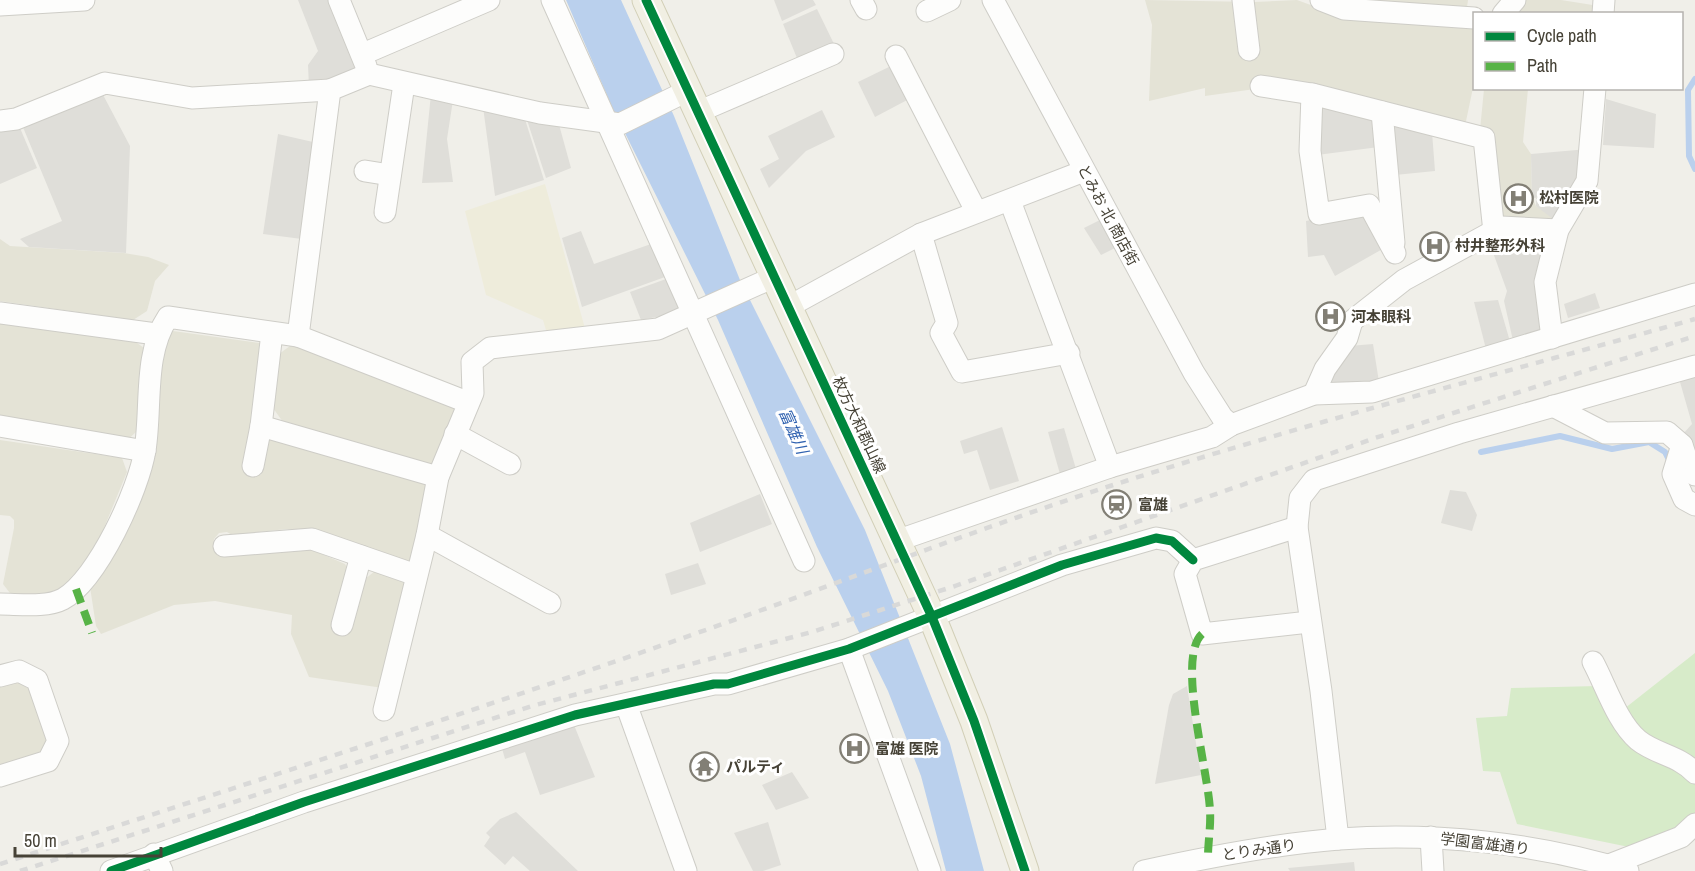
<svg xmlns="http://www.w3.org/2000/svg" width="1695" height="871" font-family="'Archivo Narrow','Noto Sans JP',sans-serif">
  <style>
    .residential { fill: #e4e3d6 }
    .education { fill: #eeecdb }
    .green { fill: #d7ebc9 }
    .parking { fill: #dfded9 }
    .water { fill: #bad0ed }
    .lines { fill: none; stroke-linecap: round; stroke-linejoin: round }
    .stream { stroke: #bad0ed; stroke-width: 6 }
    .minor-casing { stroke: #cecdc7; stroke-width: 23 }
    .major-casing { stroke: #d2cfb7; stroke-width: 29 }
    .minor { stroke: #fdfdfc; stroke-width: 21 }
    .major { stroke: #f1efe3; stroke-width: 27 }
    .rail { stroke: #d9d9d8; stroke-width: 4.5; stroke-dasharray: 8 8; stroke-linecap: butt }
    .quiet { stroke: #57b346; stroke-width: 8; stroke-dasharray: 15 8; stroke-linecap: butt }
    .cycleway-casing { stroke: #fff; stroke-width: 13 }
    .cycleway { stroke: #00873e; stroke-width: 9 }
    .labels { text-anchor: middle; stroke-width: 6; stroke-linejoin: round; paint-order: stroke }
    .poi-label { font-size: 15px; font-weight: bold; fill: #464236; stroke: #fff; text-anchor: start }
    .street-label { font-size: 15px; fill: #464236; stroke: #fff }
    .water-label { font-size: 16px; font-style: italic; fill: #3062b0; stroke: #fff }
  </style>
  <rect width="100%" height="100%" fill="#f0efe9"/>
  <g class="residential">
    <path d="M1145,0l109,2 43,-2 41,15 136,9v59l-9,43 -210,-37 -50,7v-8l-56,13 3,-76z"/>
    <path d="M1331,0h137l-2,15z"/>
    <path d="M1507,0h54l38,6 1,8h-102z"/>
    <path d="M1484,89h44l-5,53 8,12 1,43 4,9 21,14 -55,1 -22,-91z"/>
    <path d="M0,239l10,7 114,7 24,4 21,8 -14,16 -8,30 -14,9 -133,-19z"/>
    <path d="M0,319l126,16 18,13 -8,84 -11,10 -125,-14z"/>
    <path d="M173,331l87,12 -12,127 13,5 7,-36 9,-5 148,46 5,11 -19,73 -100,-32 -24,-3 -55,6 -5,-3 -8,1 -5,6 -1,8 7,8 7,1 8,-4 75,-3 35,15 3,5 17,10 15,-12 28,13 -25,108 -74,-11 -18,-43 1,-19 -77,-14 -41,4 -73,29 -5,-8 -6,-39 19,-23 17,-32 36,-192z"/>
    <path d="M290,346l18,1 148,58 -19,61 -154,-44 -10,-14 6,-54z"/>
    <path d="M0,440l122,18 5,14 -30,73 -18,27 -22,23 -44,2 -10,-13 11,-56v-8l-4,-4 -10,-1z"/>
    <path d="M15,680l14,9 19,52 -6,13 -42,13v-83z"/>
  </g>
  <path class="education" d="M545,184l41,148 -38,5 -5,-17 -57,-25 -21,-84z"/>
  <path class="green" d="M1695,653v161l-27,22 -39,11 -112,-23 -17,-52 -17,-1 -7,-53 31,-2 4,-28 87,-2 17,30z"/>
  <g class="parking">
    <path d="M298,0h33l28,66 -34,18 -16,3 -1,-22 10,-14z"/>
    <path d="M774,0h39l3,5 -34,16z"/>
    <path d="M817,9l18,37 -36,17 -16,-39z"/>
    <path d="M893,65l18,33 -36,19 -17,-35z"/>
    <path d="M101,91l29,55 -4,107 -97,-6 -9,-8 42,-18 -42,-101z"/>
    <path d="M431,94l22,6 -6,39 6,43 -31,1z"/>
    <path d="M1606,99l50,15 -2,34 -51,-3z"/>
    <path d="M1325,105l45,11 6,7 3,24 -62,8 -1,-45z"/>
    <path d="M483,107l41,9 20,64 -49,16z"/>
    <path d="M822,110l13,27 -29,14 -37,37 -9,-19 19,-10 -11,-23z"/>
    <path d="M526,117l32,4 13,47 -25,10z"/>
    <path d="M17,121l20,47 -37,16v-60z"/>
    <path d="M1394,122l38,10 3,39 -40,4 -5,-50z"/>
    <path d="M278,134l35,8 -11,97 -39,-5z"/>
    <path d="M1588,149l-11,45 -11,1 7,7 -20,17 -17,-13v-8l24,-2 -28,2 -1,-44z"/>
    <path d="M1363,209l23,38 -51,29 -11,-21 -16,2 -2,-36z"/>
    <path d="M1104,218l15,28 -18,9 -17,-27z"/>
    <path d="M581,231l13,33 57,-20 14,33 -83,30 -20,-69z"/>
    <path d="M1507,237l41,5 1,90 -35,13 -10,-44 3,-10 -16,-44z"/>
    <path d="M666,279l15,33 -40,8 -11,-28z"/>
    <path d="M1595,293l5,15 -32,10 -4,-14z"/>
    <path d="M1498,300l13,45 -24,8 -13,-51z"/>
    <path d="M1373,344l6,38 -49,1 -4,-9 23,-28z"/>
    <path d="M1695,371v77l-12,-14 9,-10 -14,-49z"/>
    <path d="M1002,427l17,54 -29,9 -13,-40 -13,4 -4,-13z"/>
    <path d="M1064,428l12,41 -16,5 -12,-42z"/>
    <path d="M1450,490l16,2 11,23 -5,16 -31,-8z"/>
    <path d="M760,494l12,30 -72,28 -10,-29z"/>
    <path d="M698,563l8,21 -35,11 -6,-21z"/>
    <path d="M1187,686l14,89 -46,9 14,-79 4,-11z"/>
    <path d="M574,725l21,52 -55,18 -15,-43 -20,7 -4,-14z"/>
    <path d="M792,772l17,26 -33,12 -14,-25z"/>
    <path d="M516,812l62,59h-48l-17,-15 -8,9 -21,-19 6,-9 -4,-4 14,-14z"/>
    <path d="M768,822l13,43 -18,6h-10l-19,-38z"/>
    <path d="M1354,862l1,9h-65l-2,-3z"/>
  </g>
  <path class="water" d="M566,0h55l53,116 66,164 125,250 85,214 34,127h-38l-25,-95 -33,-85 -71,-144 -99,-227 -106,-213z"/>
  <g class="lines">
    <g class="stream">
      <path d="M1695,79l-7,11 1,66 6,13"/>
      <path d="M1481,452l79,-16 52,13 37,-7 16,10 5,10"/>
    </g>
    <defs>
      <g id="minor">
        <path d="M339,0l27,66"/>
        <path d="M552,0l252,561"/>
        <path d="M861,0l5,9"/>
        <path d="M993,0l201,373 28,44 9,8"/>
        <path d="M1243,0l6,50"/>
        <path d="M1321,0l23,9 130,9"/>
        <path d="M0,5l84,-5"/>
        <path d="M927,11l23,-11"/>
        <path d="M1503,14l12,-14"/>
        <path d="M1603,14l1,-14"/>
        <path d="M363,54l126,-54"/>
        <path d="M896,56l80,155"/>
        <path d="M1261,86l51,8 172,44 10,94"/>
        <path d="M1312,94l-2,57 9,63 50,-9 26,48"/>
        <path d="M698,112l135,-58"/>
        <path d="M1382,112l12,131"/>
        <path d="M0,121l16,-2 89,-36 87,15 138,-8"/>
        <path d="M365,171l25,4"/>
        <path d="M1010,201l100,266"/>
        <path d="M385,212l19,-128"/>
        <path d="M921,234l26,89 -6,10 21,39 107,-19"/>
        <path d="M788,307l133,-73 163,-63"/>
        <path d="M0,313l156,21"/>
        <path d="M1552,338l-7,-56 13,-52 29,-49 8,-93"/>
        <path d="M1314,394l11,-25 22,-31 5,-17 52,-41 97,-53 57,3"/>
        <path d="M467,402l-169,-66 32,-246 39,-16 171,39 80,11 67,-33"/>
        <path d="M1553,406l52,27 62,-1 15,13 9,27 4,3"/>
        <path d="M0,426l145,25"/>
        <path d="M261,426l177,51"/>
        <path d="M455,434l55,30"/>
        <path d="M1682,445l-9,29 11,25 11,6"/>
        <path d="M253,466l8,-40 11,-93"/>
        <path d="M1297,527l-104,33 -8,14 17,60 107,-12"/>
        <path d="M427,535l123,68"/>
        <path d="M896,541l214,-74 102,-30 19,-12 83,-31 58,-2 323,-98"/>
        <path d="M224,546l88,-7 104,36"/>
        <path d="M0,604c19,0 46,4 63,-5 35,-20 76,-110 82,-149 7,-43 -2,-96 23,-133l130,19"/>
        <path d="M342,625l19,-69"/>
        <path d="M849,649l81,222"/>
        <path d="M1593,662c13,24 24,60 45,78 17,14 42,16 57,33"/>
        <path d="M0,676l19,-5 18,9 21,61 -10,20 -48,15"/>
        <path d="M626,704l60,167"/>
        <path d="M384,710l43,-175 11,-58 35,-84 -1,-31 18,-14 168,-19 116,-52"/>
        <path d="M1431,837l2,34"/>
        <path d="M1338,839l-17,-148 -24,-164 3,-29 14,-18 145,-47 236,-67"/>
        <path d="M154,854l8,17"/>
        <path d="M1609,865l72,-28 14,-13"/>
        <path d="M111,871l193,-69 271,-87 139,-31h14l121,-35 213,-84 94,-27 16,3 21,19"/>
        <path d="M1144,871c64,-14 130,-27 195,-32 95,-7 198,4 289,32"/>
      </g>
      <path id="major" d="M646,0l286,617 42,104 51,150"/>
    </defs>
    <use href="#minor" class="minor-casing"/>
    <use href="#major" class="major-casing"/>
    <use href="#minor" class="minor"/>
    <use href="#major" class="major"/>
    <g class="rail">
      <path d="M0,864c227,-74 454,-146 680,-225 144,-50 285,-106 430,-153 193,-62 390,-112 585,-167"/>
      <path d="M20,871l512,-165 280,-74 143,-46 420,-148 320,-102"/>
    </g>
    <g class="quiet">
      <path d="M76,589l16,44"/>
      <path d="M1202,634c-26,24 7,140 8,177 1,15 -2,31 -2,46"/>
    </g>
    <defs>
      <g id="cycleway">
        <path d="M646,0l286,617 42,104 51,150"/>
        <path d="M111,871l193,-69 271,-87 139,-31h14l121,-35 213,-84 94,-27 16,3 21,19"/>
      </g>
    </defs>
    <use href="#cycleway" class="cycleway-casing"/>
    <use href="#cycleway" class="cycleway"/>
  </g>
  <defs>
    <symbol id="hospital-ring" viewBox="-11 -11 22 22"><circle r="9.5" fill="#fff" stroke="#827f75" stroke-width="1.5"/><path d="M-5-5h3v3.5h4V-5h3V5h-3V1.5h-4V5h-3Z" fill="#827f75"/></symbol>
    <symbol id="station-ring" viewBox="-11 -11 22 22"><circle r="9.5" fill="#fff" stroke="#827f75" stroke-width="1.5"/><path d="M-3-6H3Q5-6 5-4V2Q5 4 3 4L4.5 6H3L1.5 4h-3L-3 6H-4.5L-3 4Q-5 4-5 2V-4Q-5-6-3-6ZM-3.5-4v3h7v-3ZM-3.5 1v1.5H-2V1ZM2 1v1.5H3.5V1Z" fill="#827f75"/></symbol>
    <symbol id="temple-ring" viewBox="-11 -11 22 22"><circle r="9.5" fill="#fff" stroke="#827f75" stroke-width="1.5"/><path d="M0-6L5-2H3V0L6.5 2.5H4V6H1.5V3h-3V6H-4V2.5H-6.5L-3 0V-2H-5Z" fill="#827f75"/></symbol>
  </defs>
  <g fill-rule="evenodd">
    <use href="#hospital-ring" x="1502" y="182" width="33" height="33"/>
    <use href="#hospital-ring" x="1418" y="230" width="33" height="33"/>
    <use href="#hospital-ring" x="1314" y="300" width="33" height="33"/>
    <use href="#station-ring" x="1100" y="488" width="33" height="33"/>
    <use href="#hospital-ring" x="838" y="732" width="33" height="33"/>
    <use href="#temple-ring" x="688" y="750" width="33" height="33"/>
  </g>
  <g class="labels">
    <g class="poi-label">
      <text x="1539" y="203">松村医院</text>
      <text x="1455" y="251">村井整形外科</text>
      <text x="1351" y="322">河本眼科</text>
      <text x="1138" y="510">富雄</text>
      <text x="875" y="754">富雄 医院</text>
      <text x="726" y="772">パルティ</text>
    </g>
    <g class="street-label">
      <text transform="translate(1108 215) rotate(62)" y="5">とみお 北 商店街</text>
      <text transform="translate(859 425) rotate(65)" y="5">枚方大和郡山線</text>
      <text transform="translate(1485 844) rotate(7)" y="5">学園富雄通り</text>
      <text transform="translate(1259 850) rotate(-8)" y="5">とりみ通り</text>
    </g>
    <g class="water-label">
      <text transform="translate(794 431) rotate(66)" y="6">富雄川</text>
    </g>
  </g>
  <rect x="1473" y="12" width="210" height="78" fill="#ffffff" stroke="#b5b3af" stroke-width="1.5"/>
  <rect x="1485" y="32" width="30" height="9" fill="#00873e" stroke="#b5b3af" stroke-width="1.5"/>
  <text x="1527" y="42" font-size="18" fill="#464236">Cycle path</text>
  <rect x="1485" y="62" width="30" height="9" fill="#57b346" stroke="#b5b3af" stroke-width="1.5"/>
  <text x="1527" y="72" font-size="18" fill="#464236">Path</text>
  <path d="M15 847v9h146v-9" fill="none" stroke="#464236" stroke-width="3"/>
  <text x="24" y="847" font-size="18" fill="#464236" stroke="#ffffff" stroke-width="4.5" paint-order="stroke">50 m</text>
</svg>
